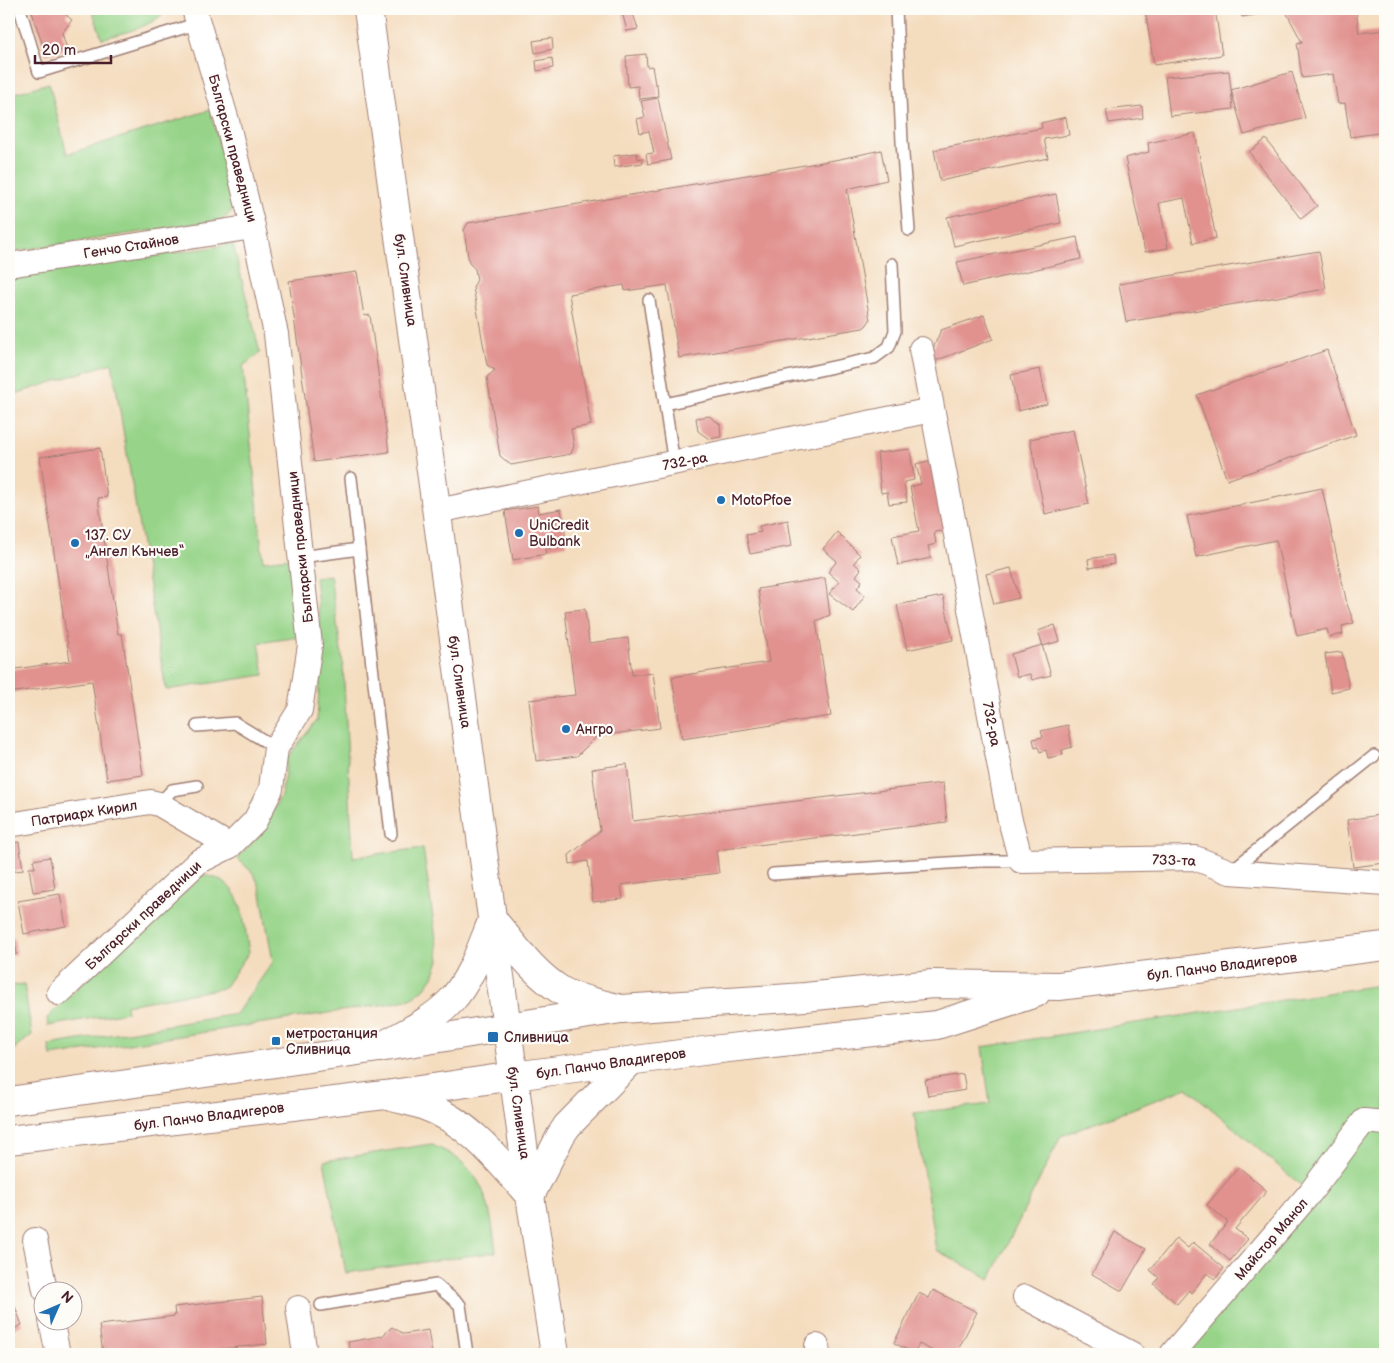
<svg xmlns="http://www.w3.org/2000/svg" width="1394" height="1363" font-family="'Balsamiq Sans',sans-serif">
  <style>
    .green { fill: #97d489; stroke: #707a5a }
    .building { fill: #e1928f }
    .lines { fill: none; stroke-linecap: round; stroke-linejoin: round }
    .service-casing { stroke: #9f7e74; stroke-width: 14 }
    .minor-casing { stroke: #9f7e74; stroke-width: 26 }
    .tertiary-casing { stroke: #9f7e74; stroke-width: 30 }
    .secondary-casing { stroke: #9f7e74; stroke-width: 30 }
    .primary-casing { stroke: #9f7e74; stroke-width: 30 }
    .service { stroke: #fff; stroke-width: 11 }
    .minor { stroke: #fff; stroke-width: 24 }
    .tertiary { stroke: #fff; stroke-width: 28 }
    .secondary { stroke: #fff; stroke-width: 28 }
    .primary { stroke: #fff; stroke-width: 28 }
    .poi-dot { fill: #1f6fb2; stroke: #fdfcf7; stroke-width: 2 }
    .labels { text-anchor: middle; stroke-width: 4.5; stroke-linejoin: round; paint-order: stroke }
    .street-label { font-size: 14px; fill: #4a1f2b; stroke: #fdfcf7 }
    .poi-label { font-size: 14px; fill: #4a1f2b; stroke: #fdfcf7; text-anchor: start }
  </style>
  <rect width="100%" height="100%" fill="#fdfcf7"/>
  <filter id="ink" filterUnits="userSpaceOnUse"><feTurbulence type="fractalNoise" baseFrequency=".02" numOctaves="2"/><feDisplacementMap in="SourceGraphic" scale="10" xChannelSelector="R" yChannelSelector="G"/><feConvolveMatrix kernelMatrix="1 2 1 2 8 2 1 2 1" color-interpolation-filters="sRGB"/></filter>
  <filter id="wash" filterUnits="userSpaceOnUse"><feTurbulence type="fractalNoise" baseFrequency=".0096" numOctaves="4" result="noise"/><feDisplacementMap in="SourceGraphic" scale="20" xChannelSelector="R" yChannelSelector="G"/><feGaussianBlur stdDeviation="1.12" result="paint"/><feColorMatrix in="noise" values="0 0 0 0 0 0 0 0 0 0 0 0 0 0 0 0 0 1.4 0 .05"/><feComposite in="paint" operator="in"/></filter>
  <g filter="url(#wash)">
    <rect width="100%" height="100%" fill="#f4dcbe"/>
    <g class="green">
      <path d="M92,9h75c-15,19 -43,23 -65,30z"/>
      <path d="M49,83l18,71 143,-44 24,90c0,11 -5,16 -14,20l-211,32v-157z"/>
      <path d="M233,244l27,109 -17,13 20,195 28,-3 8,79 -40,6 5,32 -98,15 -54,-327 -103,33v-118z"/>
      <path d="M330,575l13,89 10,193 70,-9 16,112 -6,17 -9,12 -13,10 -18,4 -342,53 -2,-11 187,-31 37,-52 -13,-74 -6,-14 -17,-16 28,-28 17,-37 5,-35 30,-38 5,-76 -7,-67z"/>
      <path d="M202,875c42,4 41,44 47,77l-25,36 -98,17 1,7 -79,14 -1,-8 104,-101 4,4z"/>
      <path d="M24,984l8,51 -23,18v-67z"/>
      <path d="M1385,984v370h-213l138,-161 -123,-105 -126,48 -71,143 -54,-29 -22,-137 76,-9 -8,-57z"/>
      <path d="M431,1144c7,4 15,7 21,11 36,22 39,60 44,97l-150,21 -22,-112z"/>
    </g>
    <g id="blocks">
      <g class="building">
        <path d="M9,9l5,18 -5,7z"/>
        <path d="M31,9h40l-5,6 6,5 -10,13 5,16 -21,6z"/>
        <path d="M1145,9h70l7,46 -68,10z"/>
        <path d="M1241,9h115l3,24 26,-3v102l-35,5 -5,-34 -7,1 -5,-30 -31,4 -5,-35 5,-1 -17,-32 -43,7z"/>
        <path d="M632,10l6,19 -11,2 -5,-19z"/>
        <path d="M552,38l1,11 -18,4 -2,-12z"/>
        <path d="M646,54l1,13 5,-1 3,18h2l1,13 -19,2 -1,-13 -10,1 -2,-31z"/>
        <path d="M552,58l1,10 -16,3 -1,-10z"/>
        <path d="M1229,71l4,38 -63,7 -5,-39z"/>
        <path d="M1292,72l13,46 -61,17 -13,-45z"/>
        <path d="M658,98l13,62 -23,4 -2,-10 8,-1 -5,-22 -9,2 -3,-14 8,-2 -4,-16z"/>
        <path d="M1142,106l1,12 -34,5 -3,-13z"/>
        <path d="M1066,117l3,18 -25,4 4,19 -108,23 -6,-31 108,-22 -1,-5z"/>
        <path d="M1195,133l21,105 -23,5 -9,-45 -25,5 9,45 -23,4 -20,-94 24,-6 -1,-9z"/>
        <path d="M1266,139l51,67 -16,13 -52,-67z"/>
        <path d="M881,150l6,30 -40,9 23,131 -4,6 -3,2 -184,30 -12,-73 -42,6 -1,-6 -55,9 22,131 -20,4 3,17 -3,8 -60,11 -11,-9 -13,-79 8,-7 -8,-5 -14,-78 4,-7 -2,-11 -6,-6 -5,-33 4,-7 372,-64z"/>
        <path d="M637,153l1,6 4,-1 1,5 -29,4 -1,-11z"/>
        <path d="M1056,194l5,29 -107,23 -7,-29z"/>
        <path d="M1077,237l4,22 -118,27 -6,-24z"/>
        <path d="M1319,251l7,38 -200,33 -7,-38z"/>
        <path d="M357,272l7,44 6,-1 19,137 -75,10 -25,-181z"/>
        <path d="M984,315l9,24 -61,23 -1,-9 10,-23z"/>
        <path d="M1327,350l29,85 -129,45 -30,-85z"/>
        <path d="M1040,369l7,35 -29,7 -7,-36z"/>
        <path d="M709,416l11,8 1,13 -12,2 -11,-8 -2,-13z"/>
        <path d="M1073,430l16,74 -44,10 -15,-75z"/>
        <path d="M100,448l7,49 -9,1 20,136h4l21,141 -36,5 -15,-99 -83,12v-23l61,-9 -30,-204z"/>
        <path d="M910,449l4,31 -10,2 3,20 -18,2 -2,-12 -6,1 -4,-40z"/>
        <path d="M936,459l12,71 -14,2 2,12 -8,2 3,12 -33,7 -6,-29 27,-5 -9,-44 11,-3 -5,-20z"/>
        <path d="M1322,488l25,116 7,19 -12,3 1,8 -14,3 -2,-8 -30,7 -21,-96 -80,17 -9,-41z"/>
        <path d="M538,506l1,7 22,-4 6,36 -22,4 1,5 -33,6 -8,-49z"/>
        <path d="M788,520l4,26 -42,8 -4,-19 15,-3 -2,-6z"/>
        <path d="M837,532l23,23 -6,8 7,6 -5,7 6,5 -5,7 8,7 -12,17 -24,-18 10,-12 -11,-10 9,-11 -14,-12z"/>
        <path d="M1113,555l1,9 -25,4 -1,-9z"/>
        <path d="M1011,568l8,30 -25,6 -8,-30z"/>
        <path d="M825,578l5,37 -14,6 15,95 -149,23 -10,-62 97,-15 -11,-73z"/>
        <path d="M943,596l10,44 -46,10 -10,-45z"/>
        <path d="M585,609l4,34 39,-5 4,37 21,-2 7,55 -63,8 -20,20 -41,5 -7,-61 46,-5 -10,-84z"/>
        <path d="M1055,625l5,16 -17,5 -5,-15z"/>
        <path d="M1042,645l9,30 -19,5 -2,-6 -13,3 -6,-23z"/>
        <path d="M1342,652l7,36 -18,4 -6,-38z"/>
        <path d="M1068,725l4,22 -10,3 1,5 -15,3 -2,-8 -6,2 -2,-5 -3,1 -2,-9 10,-2 -2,-6z"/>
        <path d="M627,764l6,57 310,-38 4,39 -231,28 3,23 -98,12 2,14 -30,3 -5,-41 -18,3 -1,-9 31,-24 -8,-62z"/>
        <path d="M1385,814v49l-32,4 -6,-47z"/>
        <path d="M19,842l4,28 -14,2v-29z"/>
        <path d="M50,857l5,32 -22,3 -4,-24h6l-2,-8z"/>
        <path d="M60,894l6,32 -42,8 -6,-33z"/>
        <path d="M14,937l3,17 -8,2v-18z"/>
        <path d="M963,1074l3,16 -38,6 -3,-16z"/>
        <path d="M1239,1167l28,24 -32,38 13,10 -18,22 -20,-17 18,-22 -21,-17z"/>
        <path d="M1115,1232l31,17 -24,42 -30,-17z"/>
        <path d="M1176,1238l12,10 5,-6 31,26 -9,11 -8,-6 -16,20 -2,-3 -12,14 -23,-20 5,-6 -9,-8z"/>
        <path d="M933,1290l44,22 -21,42h-17l-20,-10 -5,9 -20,-10 25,-50 10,5z"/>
        <path d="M9,1291l13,34 -13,6z"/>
        <path d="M262,1297l5,47 -91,10h-73l-4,-29 76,-9 -1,-9z"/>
        <path d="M392,1327l12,7 24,-4 4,24h-81l-3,-12 34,-6z"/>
      </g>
    </g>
  </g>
  <g filter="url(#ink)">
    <use href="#blocks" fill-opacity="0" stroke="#9f7e74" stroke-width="1"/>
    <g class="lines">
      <defs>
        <g id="service">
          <path d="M20,9l19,63 160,-49"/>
          <path d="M896,9l6,133 7,88"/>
          <path d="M649,300l25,164"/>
          <path d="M665,404l209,-46 15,-11 6,-16 -3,-67"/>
          <path d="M351,478l40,356"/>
          <path d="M301,557l58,-8"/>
          <path d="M197,726l38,-3 41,25"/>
          <path d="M159,804l13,-14 25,-4"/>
          <path d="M1232,870l142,-114"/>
          <path d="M773,874l207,-13h41"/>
          <path d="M321,1305l115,-20 24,20 7,49"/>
        </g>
        <g id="minor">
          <path d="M9,265l244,-38"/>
          <path d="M921,349l88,467 12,45 174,-3 35,14 155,11"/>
          <path d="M437,511l495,-101"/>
          <path d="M9,825l141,-23 9,2 71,42"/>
          <path d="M59,993l139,-131 32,-16 25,-25 16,-32 5,-41 24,-38 10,-65 -34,-311 -23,-107 -26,-106 -33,-112"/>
          <path d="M35,1240l10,50"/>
          <path d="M1025,1297l107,57"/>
          <path d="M298,1308l7,46"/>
          <path d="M51,1320l7,34"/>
          <path d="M817,1346l1,8"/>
          <path d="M1172,1354l138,-161 54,-72 21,2"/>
        </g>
        <g id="tertiary">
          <path d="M507,1027l114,-18 184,-12 127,-13 127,2 326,-40"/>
          <path d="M514,1076l197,-26 226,-25 99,-32"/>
        </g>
        <g id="secondary">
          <path d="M9,1101l370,-53 128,-21"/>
          <path d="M9,1140l376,-45 129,-19"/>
        </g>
        <g id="primary">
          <path d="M368,9l162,1187 25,158"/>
          <path d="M493,920c21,25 40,53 69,71 11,7 44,14 59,18"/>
          <path d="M379,1048c24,-14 53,-27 72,-47 20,-22 30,-53 41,-80"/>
          <path d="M385,1095c13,4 25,6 37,10 47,16 77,56 108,91"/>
          <path d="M530,1196l31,-61 6,-9 64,-65"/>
        </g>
      </defs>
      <use href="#service" class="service-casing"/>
      <use href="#minor" class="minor-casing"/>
      <use href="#tertiary" class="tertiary-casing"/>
      <use href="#secondary" class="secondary-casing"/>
      <use href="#primary" class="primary-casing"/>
      <use href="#service" class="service"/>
      <use href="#minor" class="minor"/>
      <use href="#tertiary" class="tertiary"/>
      <use href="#secondary" class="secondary"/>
      <use href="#primary" class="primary"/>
    </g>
  </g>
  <g class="poi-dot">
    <circle cx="721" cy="500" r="5"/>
    <circle cx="519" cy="533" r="5"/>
    <circle cx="75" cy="543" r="5"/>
    <circle cx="566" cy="729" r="5"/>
    <rect x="487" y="1031" width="12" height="12" rx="2.5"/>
    <rect x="271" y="1036" width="10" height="10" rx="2.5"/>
  </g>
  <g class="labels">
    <g class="street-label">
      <text transform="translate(233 148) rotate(75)" y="5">Български праведници</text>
      <text transform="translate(131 246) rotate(-9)" y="5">Генчо Стайнов</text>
      <text transform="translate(406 280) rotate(82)" y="5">бул. Сливница</text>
      <text transform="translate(685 461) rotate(-11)" y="5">732-ра</text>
      <text transform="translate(300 547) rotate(-96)" y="5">Български праведници</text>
      <text transform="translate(460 682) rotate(82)" y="5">бул. Сливница</text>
      <text transform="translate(992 724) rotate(79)" y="5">732-ра</text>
      <text transform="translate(84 813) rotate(-9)" y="5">Патриарх Кирил</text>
      <text transform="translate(1174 860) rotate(2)" y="5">733-та</text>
      <text transform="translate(143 915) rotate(-43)" y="5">Български праведници</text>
      <text transform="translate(1222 966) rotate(-7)" y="5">бул. Панчо Владигеров</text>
      <text transform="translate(611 1063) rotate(-8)" y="5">бул. Панчо Владигеров</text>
      <text transform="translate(519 1113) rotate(82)" y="5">бул. Сливница</text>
      <text transform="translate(209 1116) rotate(-7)" y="5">бул. Панчо Владигеров</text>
      <text transform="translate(1271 1239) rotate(-49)" y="5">Майстор Манол</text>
    </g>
    <g class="poi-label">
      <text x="731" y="505">MotoPfoe</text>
      <text x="529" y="530">UniCredit<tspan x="529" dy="16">Bulbank</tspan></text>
      <text x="85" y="540">137. СУ<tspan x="85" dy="16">„Ангел Кънчев“</tspan></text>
      <text x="576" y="734">Ангро</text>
      <text x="286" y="1038">метростанция<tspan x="286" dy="16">Сливница</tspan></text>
      <text x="504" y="1042">Сливница</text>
    </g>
  </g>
  <rect width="1394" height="1363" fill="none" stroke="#fdfcf7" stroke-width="30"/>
  <g transform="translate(58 1306) rotate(45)"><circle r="24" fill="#fdfcf7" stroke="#b5a4a5"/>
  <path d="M0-4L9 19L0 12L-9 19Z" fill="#1f6fb2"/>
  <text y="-8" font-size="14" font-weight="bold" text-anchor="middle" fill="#4a1f2b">N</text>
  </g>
  <path d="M35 55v8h76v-8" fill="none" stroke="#4a1f2b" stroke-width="2.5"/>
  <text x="42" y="55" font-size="15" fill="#4a1f2b" stroke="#fdfcf7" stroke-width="4" paint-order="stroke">20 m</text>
</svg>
